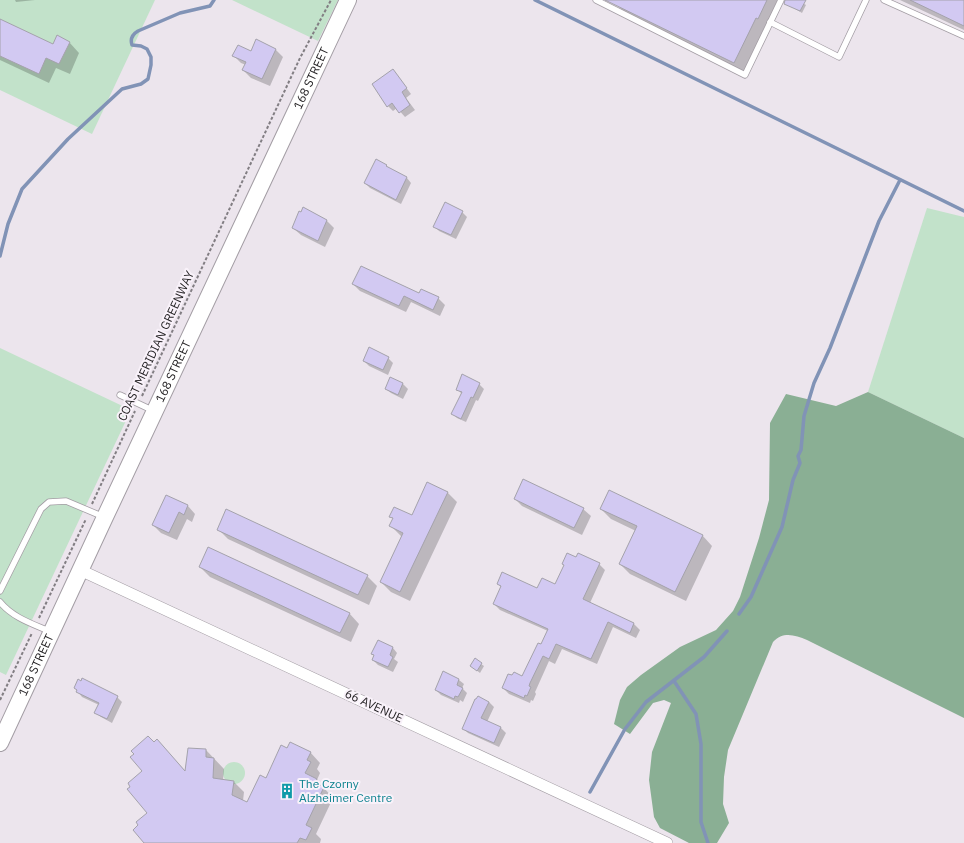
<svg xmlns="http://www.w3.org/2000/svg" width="964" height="843" font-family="'IBM Plex Sans',sans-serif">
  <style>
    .green { fill: #c2e2ca }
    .forest { fill: #8aaf94 }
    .shadow { fill: #0003 }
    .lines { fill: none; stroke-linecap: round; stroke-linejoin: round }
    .stream { stroke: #8193b6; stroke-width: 3.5 }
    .building { fill: #d2c9f2; stroke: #a4a2ab }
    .service-casing { stroke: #a39da4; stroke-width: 7 }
    .minor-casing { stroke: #a39da4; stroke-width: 12 }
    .secondary-casing { stroke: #a39da4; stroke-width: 18 }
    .path { stroke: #827e83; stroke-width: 2; stroke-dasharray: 3 2; stroke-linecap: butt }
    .service { stroke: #fff; stroke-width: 5.5 }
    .minor { stroke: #fff; stroke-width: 11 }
    .secondary { stroke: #fff; stroke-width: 16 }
    .labels { text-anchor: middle; stroke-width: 4; stroke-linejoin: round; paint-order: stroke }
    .street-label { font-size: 12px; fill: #211f21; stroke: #f9f2fa }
    .culture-label { font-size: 12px; fill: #0d838f; stroke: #f9f2fa; text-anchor: start }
  </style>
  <rect width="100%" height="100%" fill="#ece5ed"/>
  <g class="green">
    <path d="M0,0h155l-63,134 -92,-44z"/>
    <path d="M232,0h106l-20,41z"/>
    <path d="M927,208l37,9v221l-96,-46z"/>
    <path d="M0,348l131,62 -125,265 -6,-3z"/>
    <circle cx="234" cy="773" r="11"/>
  </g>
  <path class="forest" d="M868,392l96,46v280l-157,-78c-12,-5 -24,-9 -34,2l-45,108 -4,27 -1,27 6,19 -12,20h-28l-29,-15 -6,-11 -5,-37 3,-28 19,-49 -7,-3 -11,3 -23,31 -16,-10 6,-24 7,-13 14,-12 39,-28 36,-17 17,-19 7,-14 19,-59 10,-38 1,-77 16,-29 50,12z"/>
  <g class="shadow">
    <path d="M15,0h20l-19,2z"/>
    <path d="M620,0h162l-37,73 -118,-58 -10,-10z"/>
    <path d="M792,0h6l8,5 -4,8 -13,-8z"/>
    <path d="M900,0h64v30z"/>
    <path d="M0,20l53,25 16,-3 10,11 -9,21 -14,-6 -7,15 -49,-23z"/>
    <path d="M257,41l19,9 7,7 -13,29 -19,-8 -8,-8 3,-5 -5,-2 -7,-7 18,-4z"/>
    <path d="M393,70l18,24 -5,4 9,12 -10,7 -8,-9 -4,3 -5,-5 -15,-21z"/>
    <path d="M386,166l4,3 17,9 4,5 -10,21 -31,-16 -5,-5z"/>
    <path d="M304,209l23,12 7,7 -9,19 -24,-12 -8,-7z"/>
    <path d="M462,212l5,5 -11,22 -17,-8 -5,-5z"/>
    <path d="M353,284l85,14 7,7 -5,11 -29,-14 -5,10 -46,-21z"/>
    <path d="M388,358l5,5 -5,12 -19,-9 -5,-5z"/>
    <path d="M391,379l12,5 5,5 -5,10 -12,-6 -5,-4z"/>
    <path d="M479,384l5,5 -6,12 -2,-1 -10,22 -9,-4 -4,-4 9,-20 -5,-5z"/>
    <path d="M447,492l10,10 -47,99 -19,-9 -10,-10 21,-45 -11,-11 3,-7 -3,-3h21z"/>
    <path d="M166,496l22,10 7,8 -3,8 -5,-3 -10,21 -16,-7 -8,-8z"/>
    <path d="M515,499l68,10 8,7 -9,19 -60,-29z"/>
    <path d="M601,509l101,26 10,11 -26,55 -56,-27 -10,-10 16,-33 -25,-12z"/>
    <path d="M218,529l149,47 10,10 -8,19 -141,-66z"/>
    <path d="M577,559l22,5 6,6 -15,33 44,21 6,6 -4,8 -23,-11 -16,37 -35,-15 -7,15 -6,-3 -13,29 -1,2 1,2 -3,7 -2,-1 -1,3 -21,-9 -6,-6 10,-12 10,1 19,-31 6,-15 -48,-21 -6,-6 8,-16 -4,-4 40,6 18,-4z"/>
    <path d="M200,567l149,46 10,11 -8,18 -141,-65z"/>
    <path d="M393,648l4,5 -3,6 4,3 -5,10 -15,-7 -5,-5 2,-4 -3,-2z"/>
    <path d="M475,660l9,6 -4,7 -9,-7z"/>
    <path d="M459,680l5,4 -2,4 5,5 -4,9 -3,-2 -1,3 -18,-8 -5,-5z"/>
    <path d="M75,688l42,9 5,5 -10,21 -11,-6 -5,-4 3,-8 -17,-8z"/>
    <path d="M489,702l5,5 -7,15 14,6 5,5 -7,14 -31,-14 -5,-5z"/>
    <path d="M157,740l29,32 20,-22 18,19 -1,11 11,2 10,10 -1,9 4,3 20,-25 20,-30 23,3 10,11 -3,6 3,4 -3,7 16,18 -17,36 5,5 -1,4h-174l2,-30 -4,-41 10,-29z"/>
  </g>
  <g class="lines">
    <g class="stream">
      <path d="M535,0l429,211"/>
      <path d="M0,256l8,-32 14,-35 46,-50 54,-50 19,-5 7,-5 3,-14v-8l-4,-8 -6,-3 -9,-1c-2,-6 1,-11 6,-14l42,-18 30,-7 4,-6"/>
      <path d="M739,614l12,-17 31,-70 11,-47 7,-17 -2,-7 3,-6 3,-34 10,-33 16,-35 49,-127 21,-41"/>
      <path d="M674,681l22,33 5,30v78l7,21"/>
      <path d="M590,792l35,-63 21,-27 58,-45 23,-26"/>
    </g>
  </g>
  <g class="building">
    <path d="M605,0h162l-9,19 -2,-1 -22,45z"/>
    <path d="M785,0h21l-6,11 -16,-7z"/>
    <path d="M910,0h54v26z"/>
    <path d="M0,19l53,25 4,-9 13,7 -11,22 -13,-6 -7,16 -39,-18z"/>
    <path d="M256,39l20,10 -14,30 -20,-9 4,-8 -14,-6 6,-11 13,6z"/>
    <path d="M393,69l14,19 -5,4 8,13 -11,8 -7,-10 -5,4 -15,-23z"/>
    <path d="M376,159l11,6 -1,1 21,11 -11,23 -32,-17z"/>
    <path d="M445,202l18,9 -12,24 -18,-8z"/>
    <path d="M303,207l24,13 -9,21 -26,-13 7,-17 2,1z"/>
    <path d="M361,266l58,27 2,-4 18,8 -6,13 -29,-14 -5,10 -47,-22z"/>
    <path d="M369,347l20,10 -6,13 -20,-9z"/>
    <path d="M462,374l18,9 -7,15 -2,-1 -10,22 -10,-5 11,-22 -6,-2z"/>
    <path d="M390,377l13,6 -5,12 -13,-6z"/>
    <path d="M523,479l61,29 -10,20 -60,-29z"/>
    <path d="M427,482l21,10 -48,100 -20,-10 23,-49 -14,-7 4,-8 -4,-1 5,-10 18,8z"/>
    <path d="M609,490l94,45 -28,57 -56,-28 18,-38 -37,-17z"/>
    <path d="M166,495l22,10 -4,10 -5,-3 -10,21 -17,-8z"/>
    <path d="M226,509l142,66 -10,20 -141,-65z"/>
    <path d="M208,547l142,66 -10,20 -141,-66z"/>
    <path d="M567,553l9,4 2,-4 22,10 -17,36 51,24 -4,10 -22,-11 -17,37 -35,-15 -7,15 -6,-3 -13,27 -1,3 2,1 -4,9 -2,-1 -1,3 -22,-10 6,-14 4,1 2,-3 8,4 16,-33 3,1 7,-15 -55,-25 8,-18 -4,-2 5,-12 35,16 5,-10 13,6 9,-19 -2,-1z"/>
    <path d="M378,640l15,7 -3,8 3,2 -5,10 -16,-7 2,-5 -3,-1z"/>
    <path d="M475,658l7,5 -5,8 -7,-5z"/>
    <path d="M443,671l16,8 -2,6 6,3 -5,9 -3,-1 -1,3 -19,-9z"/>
    <path d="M82,678l36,18 -11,23 -13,-6 5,-10 -23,-11 1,-2 -3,-2 4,-9 3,2z"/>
    <path d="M478,696l11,6 -8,16 20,9 -7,16 -32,-14 13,-30h1z"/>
    <path d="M148,736l6,6 3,-3 28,32 3,-23 18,1v8l8,1 -1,20 21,3 -2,14 15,7 13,-27 6,3 15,-33 6,3 3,-6 21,10 -4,8 4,2 -6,11 12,6 -2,4 9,4 -18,38 6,3 -6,12 -6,-2 -3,5h-153l-11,-13 5,-5 -2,-3 11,-9 -20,-24 3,-2 -2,-4 14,-12 -12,-14 4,-3 -3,-3z"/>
  </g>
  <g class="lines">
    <defs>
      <g id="service">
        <path d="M596,0l149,75 36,-75"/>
        <path d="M884,0l80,36"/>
        <path d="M770,22l69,35 27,-57"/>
        <path d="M120,395l34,16"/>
        <path d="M0,591l41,-82 8,-7 17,-1 38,16"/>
        <path d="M0,602c13,16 33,22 51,30"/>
      </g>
      <path id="minor" d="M80,570l587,273"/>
      <g id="secondary">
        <path id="s1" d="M0,743l105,-226 243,-517"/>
      </g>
    </defs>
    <use href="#service" class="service-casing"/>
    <use href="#minor" class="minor-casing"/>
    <use href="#secondary" class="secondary-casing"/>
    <g class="path">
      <path d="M142,396l158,-338 31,-58"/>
      <path d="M92,504l43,-93"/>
      <path d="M39,618l47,-99"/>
      <path d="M0,700l32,-67"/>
    </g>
    <use href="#service" class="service"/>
    <use href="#minor" class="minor"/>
    <use href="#secondary" class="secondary"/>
  </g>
  <defs>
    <symbol id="building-bare" viewBox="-9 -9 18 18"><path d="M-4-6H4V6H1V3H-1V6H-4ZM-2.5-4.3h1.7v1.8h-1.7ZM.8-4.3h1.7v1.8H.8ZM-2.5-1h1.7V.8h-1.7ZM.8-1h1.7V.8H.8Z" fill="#0f9aa8" stroke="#f9f2fa" stroke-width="2.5" paint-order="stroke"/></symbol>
  </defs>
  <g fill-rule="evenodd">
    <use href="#building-bare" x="276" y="780" width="22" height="22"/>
  </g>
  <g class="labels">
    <g class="street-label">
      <text dy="4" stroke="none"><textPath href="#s1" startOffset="734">168 STREET</textPath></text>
      <text transform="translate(156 346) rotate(-65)" y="4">COAST MERIDIAN GREENWAY</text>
      <text dy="4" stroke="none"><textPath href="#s1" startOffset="410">168 STREET</textPath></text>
      <text dy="4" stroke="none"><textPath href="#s1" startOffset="86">168 STREET</textPath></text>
      <text transform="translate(374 706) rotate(25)" y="4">66 AVENUE</text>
    </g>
    <g class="culture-label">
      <text x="299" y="788">The Czorny<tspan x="299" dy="14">Alzheimer Centre</tspan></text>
    </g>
  </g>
</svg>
